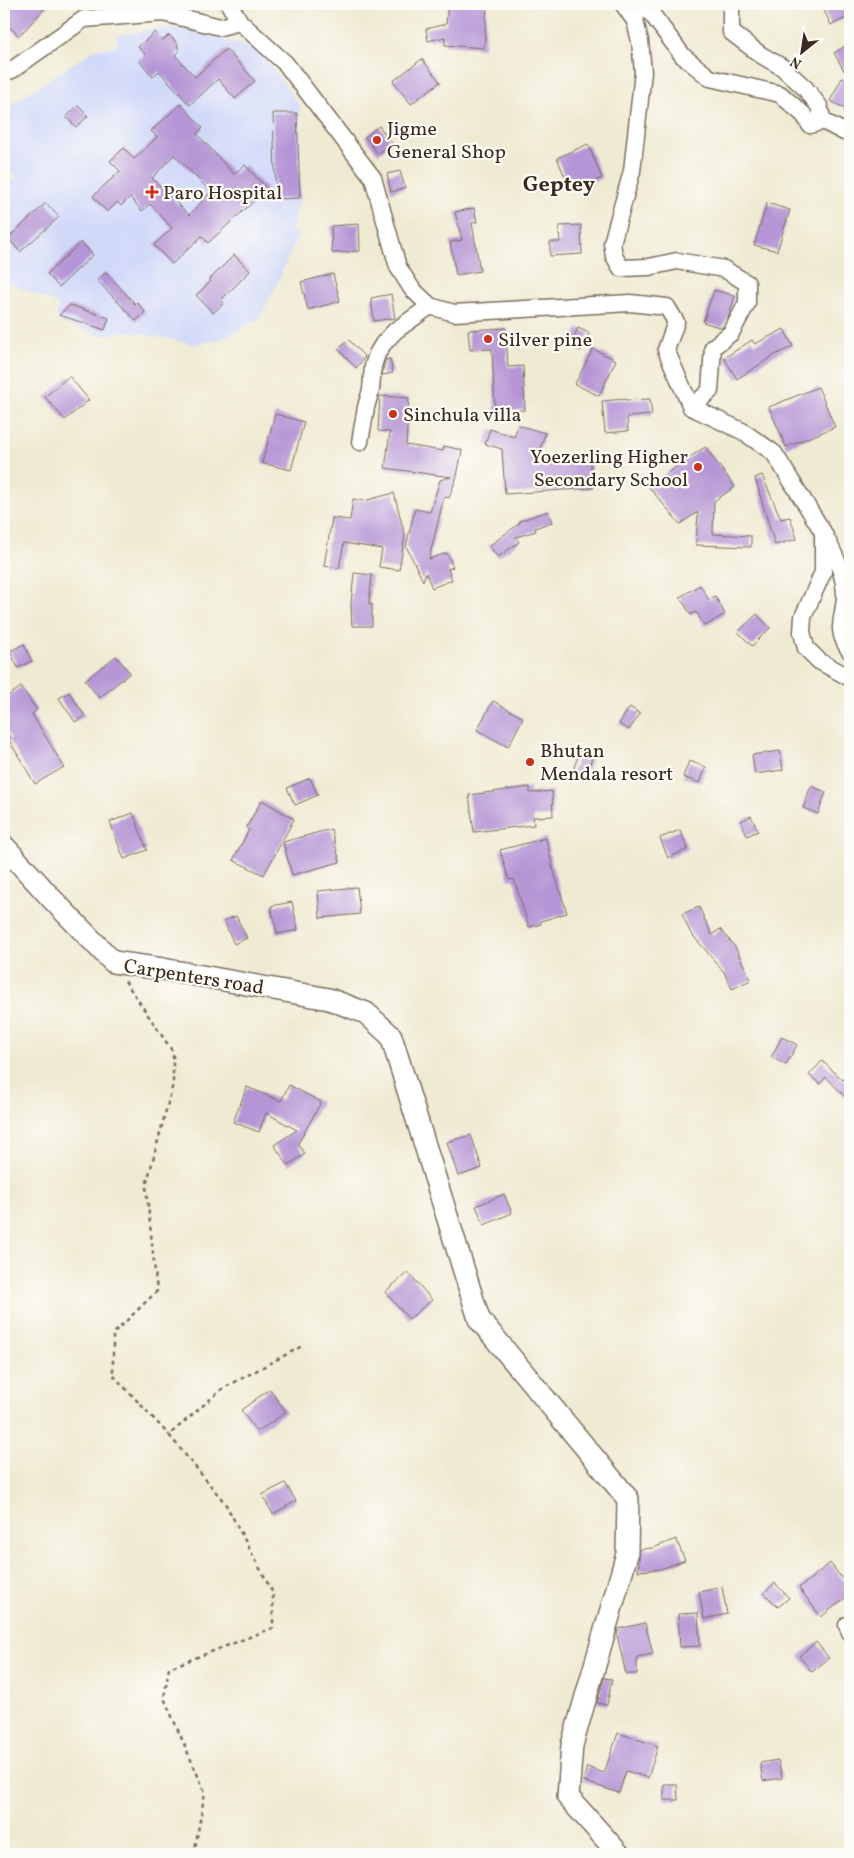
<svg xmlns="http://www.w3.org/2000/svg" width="854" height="1858" font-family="Vollkorn,serif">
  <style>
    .built { fill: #d1d9f9 }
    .building { fill: #b595d5; fill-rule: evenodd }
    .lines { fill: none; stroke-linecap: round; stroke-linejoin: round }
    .minor-casing { stroke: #7a6d5d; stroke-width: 19 }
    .tertiary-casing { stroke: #7a6d5d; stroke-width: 24 }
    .path { stroke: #7a6d5d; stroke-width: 2.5; stroke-dasharray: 4 4; stroke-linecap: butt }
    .minor { stroke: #fff; stroke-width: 16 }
    .tertiary { stroke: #fff; stroke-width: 21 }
    .poi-dot { fill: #c8321e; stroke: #fdfcf7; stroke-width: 2 }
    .labels { text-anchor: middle; stroke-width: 4.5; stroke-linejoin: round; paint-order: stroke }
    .poi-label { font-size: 20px; fill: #3b2a1e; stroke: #fdfcf7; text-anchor: start }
    .street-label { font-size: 20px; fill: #3b2a1e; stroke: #fdfcf7 }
    .quarter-label { font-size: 22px; font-weight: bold; fill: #3b2a1e; stroke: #fdfcf7 }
  </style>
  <rect width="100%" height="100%" fill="#fdfcf7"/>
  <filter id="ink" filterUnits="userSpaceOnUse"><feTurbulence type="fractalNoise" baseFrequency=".02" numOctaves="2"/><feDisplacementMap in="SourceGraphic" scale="10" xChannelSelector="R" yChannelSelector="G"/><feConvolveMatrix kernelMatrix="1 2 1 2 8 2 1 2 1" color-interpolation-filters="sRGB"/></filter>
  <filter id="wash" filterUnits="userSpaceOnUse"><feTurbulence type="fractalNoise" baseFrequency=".0096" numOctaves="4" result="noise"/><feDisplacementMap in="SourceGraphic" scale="20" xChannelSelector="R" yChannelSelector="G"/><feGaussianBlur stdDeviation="1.12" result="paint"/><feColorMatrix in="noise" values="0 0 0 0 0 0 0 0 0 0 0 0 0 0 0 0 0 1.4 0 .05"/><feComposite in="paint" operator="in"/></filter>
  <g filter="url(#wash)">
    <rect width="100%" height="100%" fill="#efead2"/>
    <path class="built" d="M172,27l86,21 42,58v92l-9,33 7,3 -19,45 -19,39 -40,22 -27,4 -67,-13 -25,5 -44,-15 1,-17 -54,-23v-96l13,-8 -13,-11v-57l90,-59 24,-5 -2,-10z"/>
    <g id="blocks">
      <g class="building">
        <path d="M14,4h35l-30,32 -15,-14v-7z"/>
        <path d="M448,4h39l-3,44 -39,-3v-8l-17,4 -2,-12 20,-5z"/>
        <path d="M821,4h25l4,12 -19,9z"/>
        <path d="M155,32l7,9 7,-6 8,8 2,8 -4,4 20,22 31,-28 29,32 -20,18 -17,-20 -28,26 -31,-34 -6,6 -14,-17 6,-6 -7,-7z"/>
        <path d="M850,43v38l-16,-28z"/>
        <path d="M422,59l18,23 -29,22 -18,-23z"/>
        <path d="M842,78l8,4v29l-20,-10z"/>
        <path d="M181,104l22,24 -6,6 37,40 11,-9 22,24 -59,54 -6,-7 -30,28 -18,-19 18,-17 -22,-24 -8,7 -12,-14 -9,9 -3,-4 -11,10 -14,-16 27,-25 -10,-10 14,-13 10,11 23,-22 -6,-6zM174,155l37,37 -22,23 -37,-37z"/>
        <path d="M78,106l10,10 -12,11 -10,-10z"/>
        <path d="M273,113h24l3,85 -24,1z"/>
        <path d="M379,126l13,17 -14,11 -13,-17z"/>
        <path d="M588,144l14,34 -31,13 -14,-33z"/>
        <path d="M400,171l5,17 -14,4 -4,-18z"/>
        <path d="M46,203l13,14 -39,35 -12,-14z"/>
        <path d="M767,203l23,7 -13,41 -23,-6z"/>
        <path d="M474,208l3,14 -5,1 8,48 -24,4 -6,-33 12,-2 -7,-28z"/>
        <path d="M359,224l1,27 -28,2 -1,-27z"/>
        <path d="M581,225l1,29 -32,2v-14h10l-1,-16z"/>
        <path d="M81,242l12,13 -34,32 -12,-13z"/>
        <path d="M234,255l16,16 -29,29 3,3 -11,10 -17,-18 15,-14 -2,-1z"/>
        <path d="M106,272l29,32 2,-2 8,10 -9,9 -39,-41z"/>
        <path d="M333,274l7,27 -32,9 -7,-28z"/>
        <path d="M714,290l21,6 -7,22 -6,10 -19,-6z"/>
        <path d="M391,294l4,24 -21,3 -3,-23z"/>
        <path d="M70,305l39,13 -4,12 -46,-15z"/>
        <path d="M506,328l2,39 15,-1 2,44 -30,2 -3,-63 -22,1 -2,-20z"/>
        <path d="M578,328l11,5 -8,18 -11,-5z"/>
        <path d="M784,329l9,17 -20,10 -36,23 -13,-21 28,-18 3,4z"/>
        <path d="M348,339l17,18 -9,11 -18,-19z"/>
        <path d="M593,349l23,11 -17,36 -24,-12z"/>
        <path d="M390,359l3,14 -11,2 3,-15z"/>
        <path d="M69,376l20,24 -24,20 -20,-23z"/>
        <path d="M818,387l17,40 -49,20 -17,-40z"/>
        <path d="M380,396l29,2 -3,47 37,6 1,-5 18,4 -5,26 -8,22 -5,-1 -15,62 18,-6 6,14 -5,2 4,11 -20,8 -6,-15 -3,8 -17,-35 9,-37 15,3 10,-32 11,-3 -66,-9 5,-36 -12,-1z"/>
        <path d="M625,399v1l25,-1 2,16 -25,2 1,14 -23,2 -3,-32z"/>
        <path d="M275,414l29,8 -13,48 -29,-7z"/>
        <path d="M518,425l27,8 -8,27 53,-4 3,32 -88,6 -3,-45 -17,-5 5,-15 24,8z"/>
        <path d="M705,447l30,40 -21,14 -1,33 38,2v11l-55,-2 2,-33 -18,12 -32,-38z"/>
        <path d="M762,475l19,44 9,-2 7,22 -22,6 -20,-67z"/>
        <path d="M394,493l11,43 -6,34 -20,-3 3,-18 -38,-6 -5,25 -15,-2 8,-48 18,2 3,-21 11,2z"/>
        <path d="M548,511l4,11 -17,6 1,3 -20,6 3,5 -21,15 -9,-11 31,-23 -1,-2z"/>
        <path d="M354,573l18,2 -3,29h3v22h-20l-1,-22z"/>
        <path d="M700,585l9,15 6,-4 10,18 -20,12 -9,-14 -5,3 -11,-18z"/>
        <path d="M757,614l13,14 -18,18 -14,-14z"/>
        <path d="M24,644l8,17 -14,7 -8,-17z"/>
        <path d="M116,656l14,17 -31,25 -14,-18z"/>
        <path d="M21,687l16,23 -5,4 32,53 -29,17 -26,-44 2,-2 -7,-10v-29z"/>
        <path d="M69,692l16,24 -10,6 -16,-24z"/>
        <path d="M493,701l30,17 -15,29 -31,-17z"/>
        <path d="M630,707l10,7 -11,16 -10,-6z"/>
        <path d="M580,751l13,4 -8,23 -13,-5z"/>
        <path d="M780,751l3,19 -28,4 -3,-19z"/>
        <path d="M689,761l17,6 -6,16 -17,-6z"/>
        <path d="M310,778l8,17 -23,10 -8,-17z"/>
        <path d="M811,786l15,6 -8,22 -15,-6z"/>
        <path d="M530,787v6l22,-2 1,25 -20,1 1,8 -60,7 -5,-37z"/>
        <path d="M262,800l32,19 -30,56 -31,-15 16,-30 -3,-2z"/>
        <path d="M133,813l14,37 -23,9 -14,-37z"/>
        <path d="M751,816l7,15 -11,5 -6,-15z"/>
        <path d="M331,829l9,33 -48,13 -9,-33z"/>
        <path d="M680,830l8,19 -20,9 -8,-20z"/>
        <path d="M546,838l7,31 14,44 -26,8v3l-12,3 -15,-48 -5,1 -9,-30z"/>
        <path d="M357,887l3,27 -40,4 -2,-27z"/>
        <path d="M292,902l6,28 -21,4 -6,-28z"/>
        <path d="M699,907l13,28 8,-6 15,18 16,33 -19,9 -8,-17 -34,-40 -8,-18z"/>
        <path d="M236,916l11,22 -13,6 -10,-23z"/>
        <path d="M782,1037l15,8 -11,20 -15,-8z"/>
        <path d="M822,1061l21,19 7,-8v30l-24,-25 -6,7 -11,-9z"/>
        <path d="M289,1085l32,17 -23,42 7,10 -17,11 -14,-20 23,-15 -31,-17 -7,19 -26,-10 14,-35 34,14z"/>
        <path d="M471,1135l11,33 -24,8 -11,-34z"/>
        <path d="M504,1194l8,19 -28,12 -8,-19z"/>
        <path d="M408,1272l24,28 -23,19 -24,-27z"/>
        <path d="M270,1389l16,23 -29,20 -16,-22z"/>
        <path d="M285,1483l11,18 -23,13 -11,-19z"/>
        <path d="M676,1539l9,21 -24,9 -23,2 2,-22 13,-1z"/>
        <path d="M830,1563l20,26v5l-29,23 -22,-29z"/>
        <path d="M775,1583l14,15 -11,9 -14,-14z"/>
        <path d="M722,1587l5,27 -23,5 -5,-27z"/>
        <path d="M698,1613l2,33 -20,1 -2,-33z"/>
        <path d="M645,1623l8,31 -16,3v17h-11l-9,-39 1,-6z"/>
        <path d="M816,1642l13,16 -17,14 -13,-16z"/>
        <path d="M604,1678l8,1 -5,26 -10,-2z"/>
        <path d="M618,1733l40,13 -10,32 -22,-7 -7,22 -36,-12 4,-14 17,6z"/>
        <path d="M778,1760l4,18 -19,3 -3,-18z"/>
        <path d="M664,1784h13l1,16h-14z"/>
      </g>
    </g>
  </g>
  <g filter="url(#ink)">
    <use href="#blocks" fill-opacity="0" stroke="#7a6d5d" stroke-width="1"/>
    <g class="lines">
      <defs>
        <g id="minor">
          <path d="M229,4l11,18 46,42 87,114 25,89 14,22 18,17 24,7 176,-10 37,4 9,15 -10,28 25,57 51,24 32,22 49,79v40l-20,45 -1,15 4,16 13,13 31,17"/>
          <path d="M623,4l12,17 5,20 3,31 -11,99 -20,72 2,13 7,12 28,-1 28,-6 47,8 23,14v20l-16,30 -18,14 -3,44 -19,16"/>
          <path d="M635,21l3,-11 10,-1 35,47 27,22 70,16 24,21 6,10 13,-4 -4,-15 -14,-18 -23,-21 -21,-12 -30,-23v-28"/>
          <path d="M4,72l8,-2 72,-51 79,-6 57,14 20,-5"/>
          <path d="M823,121l21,11 6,1"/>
          <path d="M360,442l6,-35 5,-17 2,-24 4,-12 6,-10 12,-13 35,-25"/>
          <path d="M824,534c10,20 21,39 21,62 -1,24 -11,33 5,55"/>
          <path d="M847,1625l3,7"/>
        </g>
        <path id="tertiary" d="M4,846l48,53 61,63 50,7 166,30 37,14 25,23 88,283 149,180 -1,55 -55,191 -4,52 51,57"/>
      </defs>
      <use href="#minor" class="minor-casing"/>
      <use href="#tertiary" class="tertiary-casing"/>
      <g class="path">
        <path d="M125,981l48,71v32l-27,102 11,105 -44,43v41l56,60"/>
        <path d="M194,1854l11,-62 -41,-94 5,-30 104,-40v-35l-48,-90 -56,-68 53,-46 82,-44"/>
      </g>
      <use href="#minor" class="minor"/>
      <use href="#tertiary" class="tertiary"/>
    </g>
  </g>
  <g class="poi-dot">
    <circle cx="377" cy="140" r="5"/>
    <path d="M149.5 184.5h5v5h5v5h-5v5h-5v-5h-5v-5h5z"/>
    <circle cx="488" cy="339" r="5"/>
    <circle cx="393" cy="414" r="5"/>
    <circle cx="698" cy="467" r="5"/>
    <circle cx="530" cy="762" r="5"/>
  </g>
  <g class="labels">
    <g class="poi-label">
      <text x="387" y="135">Jigme<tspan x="387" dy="23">General Shop</tspan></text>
      <text x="163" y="199">Paro Hospital</text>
      <text x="498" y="346">Silver pine</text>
      <text x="403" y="421">Sinchula villa</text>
      <text x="688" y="463" text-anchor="end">Yoezerling Higher<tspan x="688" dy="23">Secondary School</tspan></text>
      <text x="540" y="757">Bhutan<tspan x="540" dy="23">Mendala resort</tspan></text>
    </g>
    <g class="street-label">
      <text transform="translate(194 976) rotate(9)" y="7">Carpenters road</text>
    </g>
    <g class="quarter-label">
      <text x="559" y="191">Geptey</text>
    </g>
  </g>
  <rect width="854" height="1858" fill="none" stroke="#fdfcf7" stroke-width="20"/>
  <g transform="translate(802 52) rotate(210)" stroke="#fdfcf7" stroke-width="4" paint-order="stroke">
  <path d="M0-4L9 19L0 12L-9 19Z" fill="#3b2a1e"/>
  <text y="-8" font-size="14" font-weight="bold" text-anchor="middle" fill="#3b2a1e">N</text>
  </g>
</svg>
